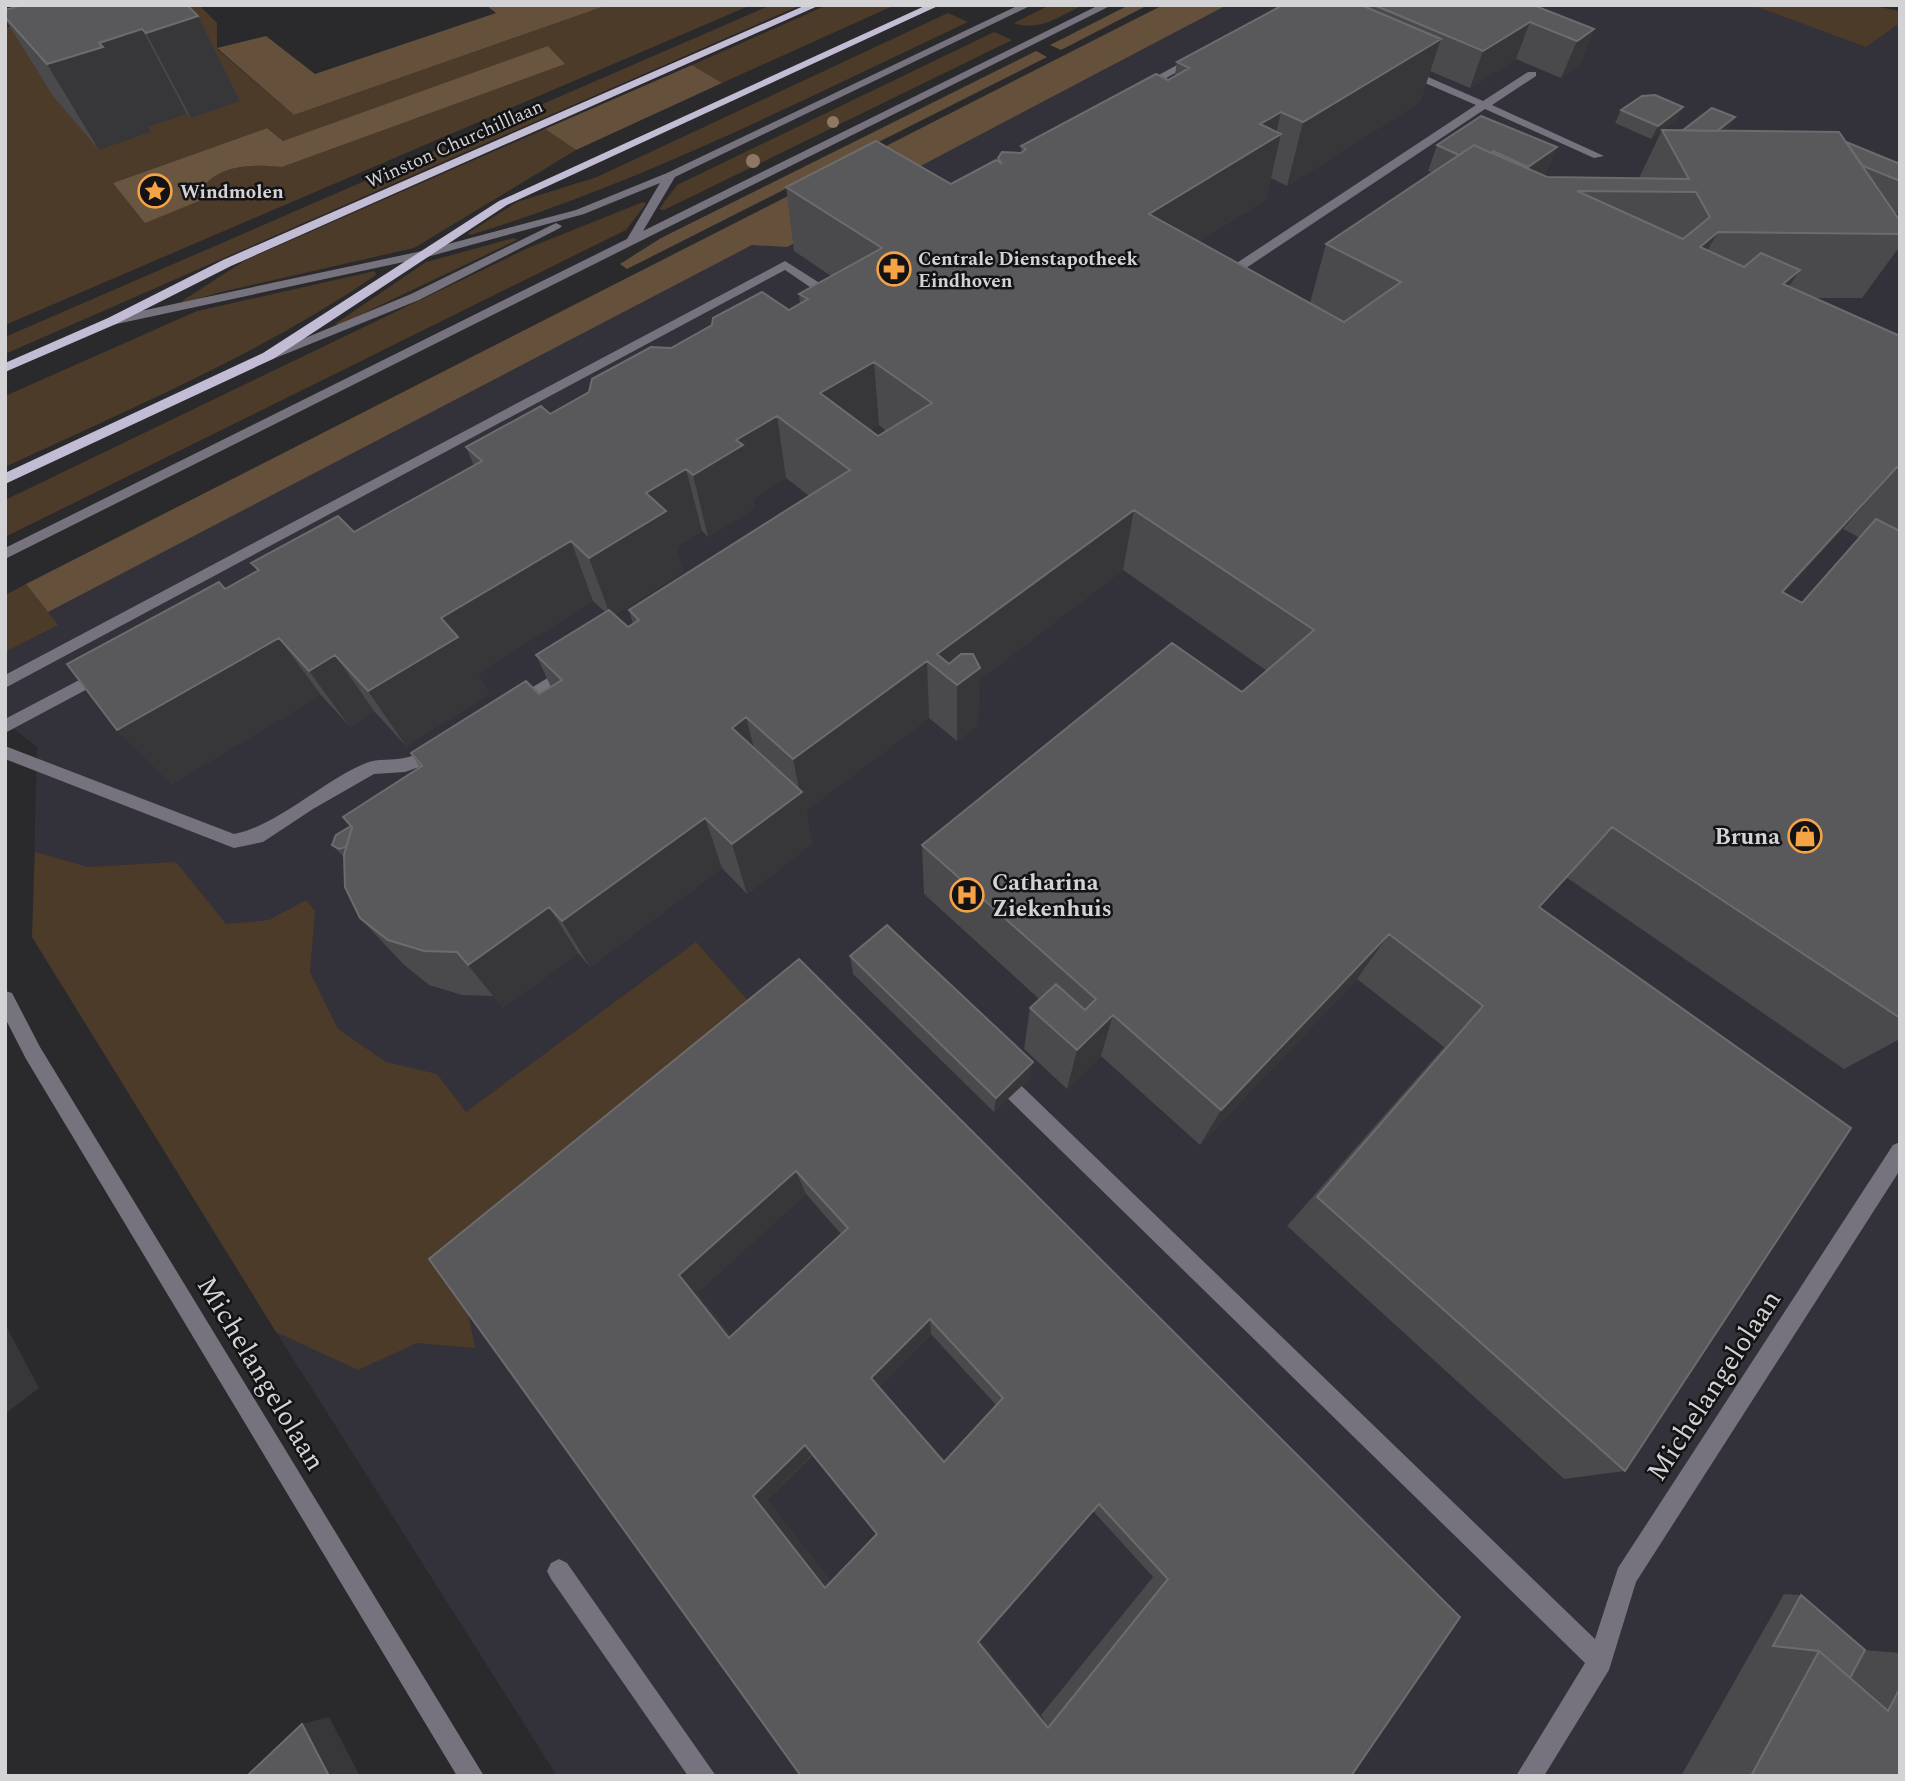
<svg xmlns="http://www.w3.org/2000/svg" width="1905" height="1781" font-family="Spectral,serif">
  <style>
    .built { fill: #333139 }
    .green { fill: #4c3b29; fill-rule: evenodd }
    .forest { fill: #65503b }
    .water { fill: #6a5540 }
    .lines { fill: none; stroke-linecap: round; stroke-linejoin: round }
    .minor { fill: #76737f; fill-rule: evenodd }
    .major { fill: #c2bcd5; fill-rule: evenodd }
    .tree { fill: #8f7863 }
    .wall { fill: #4a494c; fill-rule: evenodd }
    .shaded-wall { fill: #373639 }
    .building { fill: #59585b; stroke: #6c6b6e; stroke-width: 2; fill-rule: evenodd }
    .labels { text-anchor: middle; stroke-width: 5; stroke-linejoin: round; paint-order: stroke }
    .far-street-label { font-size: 19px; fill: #d3d2d4; stroke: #131214 }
    .far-poi-label { font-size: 19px; font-weight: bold; fill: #d3d2d4; stroke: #131214; text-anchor: start }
    .poi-label { font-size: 23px; font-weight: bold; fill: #d3d2d4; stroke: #131214; text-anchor: end }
    .near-street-label { font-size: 28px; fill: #d3d2d4; stroke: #131214 }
  </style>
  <rect width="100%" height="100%" fill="#2a292c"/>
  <path class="built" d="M1171,5h699l30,7v1764h-1343l-281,-444 -244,-395 5,-190 -32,-25v-117z"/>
  <g class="green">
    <path d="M80,5h119l18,18v26l77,66 314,-110h143l-746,320v-297zM565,63l-283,104c-29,-3 -61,-3 -80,21l-89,-5 154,-55 16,13z"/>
    <path d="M771,5h30l-796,349v-17z"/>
    <path d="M827,5h68l-173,78 -30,-18z"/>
    <path d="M1050,5h33c-23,11 -43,27 -69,18z"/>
    <path d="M1752,5h117l31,6v12l-34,24z"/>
    <path d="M948,13l20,9c-164,77 -324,160 -498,213l-2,-2 49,-31 80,-25z"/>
    <path d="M994,32l18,8 -348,170 -5,-1 18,-24z"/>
    <path d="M545,129l31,21 -162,98 -197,45 -33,10 -2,-2 62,-40z"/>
    <path d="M643,202l3,2 -20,26 -621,307v-37l523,-252z"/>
    <path d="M514,238l3,2 -178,85 -4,-1 91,-62z"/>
    <path d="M375,271l1,4c-115,79 -245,133 -371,192v-71l192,-85z"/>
    <path d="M26,584l32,41 -53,27v-57z"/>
    <path d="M35,852l53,15 88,-5 50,62 43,-4 37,-20 9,11 -5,61 28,57 48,33 51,12 29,38 230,-170 64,72 -303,242 18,92 -58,-5 -59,27 -82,-38 -244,-395z"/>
  </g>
  <g class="forest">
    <path d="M486,5h122l-314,110 -77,-67 49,-12 49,38 181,-61z"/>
    <path d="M1129,5h19l-87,45 -11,-5z"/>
    <path d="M1163,5h64l-354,186 9,6 -95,50 -35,-2 -704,367 -22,-28z"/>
    <path d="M1036,51l11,6 -420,212 -7,-5 41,-26z"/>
    <path d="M692,65l30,18 -146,67 -31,-21z"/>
  </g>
  <path class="water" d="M548,46l17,18 -283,103c-29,-3 -61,-3 -80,21l2,11 -59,24 -32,-40 154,-55 16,13z"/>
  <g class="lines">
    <g class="minor">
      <path d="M1019,5h13l-357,172 -32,54 456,-226h13l-1107,554v-11l622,-309 33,-56 -76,31 -157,43 -315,68 -6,-4 2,-3 314,-67 154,-41 91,-37z"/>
      <path d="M1197,54l5,3 -1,2 -55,30 -9,-2z"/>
      <path d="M1404,70h8l71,31 45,-29h8v4l-44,29 112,51 -10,2 -109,-49 -257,171h-8v-6l256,-169 -72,-31z"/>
      <path d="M556,223l6,3 -2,2 -141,72 -146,59h-10l-1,-3 149,-62z"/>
      <path d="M785,261l52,33v6h-8l-44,-30 -780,418v-13z"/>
      <path d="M569,665l6,2 2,4 -2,4 -50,32h-12l-2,-4 2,-4z"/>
      <path d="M104,667l6,2 2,4 -2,4 -105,56v-14z"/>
      <path d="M5,746l229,88c43,-8 90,-54 132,-71 12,-5 26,-2 38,-5 13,-2 28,-14 41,-10l2,5 -2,5 -40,14 -31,2 -61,35 -50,33 -29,6 -229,-89z"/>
      <path d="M5,991l7,2 28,54 444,729h-27l-431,-717 -21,-41z"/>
      <path d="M998,1067l7,3 590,569 23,-71 275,-423 7,-3v28l-264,412 -27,88 -65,106h-28l69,-113 -594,-581 -3,-6 3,-6z"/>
      <path d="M559,1559l8,4 149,213h-28l-137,-197 -4,-8 4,-8z"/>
    </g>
    <g class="major">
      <path d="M806,5h14l-589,261 -115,58 -111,48v-9l103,-45 115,-58z"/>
      <path d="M927,5h13l-433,200 -234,154 -268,125v-11l258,-120 236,-152z"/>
    </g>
  </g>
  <g class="tree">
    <circle cx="833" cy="122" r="6"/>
    <circle cx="753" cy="161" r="7"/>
  </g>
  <g class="wall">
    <path d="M1283,5h250l61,24 -15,37 -18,12 -45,-19 -46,29 -40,-17 -10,31 -133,84 -16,-8 -5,21 -68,43 112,61 16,-59 107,-71 -5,-2 9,-26 120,2 -11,26 -4,2 5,2 92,1 23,-48h21l52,-13 -8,14 119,11 54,22v51l-6,-3 6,9v25l-38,52h-49l87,38v703l-56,30 -278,-192 -27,30 86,564 -61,8 -277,-253 157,-179 -87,-68 -157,166 -99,-89 -34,33 -43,-40 6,-41 9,-9 -115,-105 -2,-49 320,-153 25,-21 -144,-101 -144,110 -1,45 -21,16 -28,-23 -123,93 6,33 -65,50 -25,-26 -132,99 -12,-14 -75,55 -10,-12 -31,-1 -33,-10 -26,-21 -43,-46 -16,-61 -12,-12 19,-19 69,-59 -9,-14 128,-59 12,-7 -15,-32 69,-43 -12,-11 -115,72 11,21 -83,52 -32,-35 -24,16 -29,-32 -149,89 -55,-54 108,-141 32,-18 -6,-8 103,-31 120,-66 -8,-19 84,-33 121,-66 118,-38 11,-6 -1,-10 32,-18 -37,-25 -8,-64 165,-3 47,-22v-4l23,-5v-7l147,-66 7,-5 2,-13zM879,425l7,6 -8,5 -8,-6zM786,478l23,18 -180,114 4,14 -5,3 -14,-12 69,-43 -7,-25 26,-16 6,6 47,-29 -2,-9zM1843,529l17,9 -59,65 -17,-10z"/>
    <path d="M5,10l193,6 42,85 -49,17 -4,-4 -39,13 3,5 -52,18 -46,-54 -48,-77z"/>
    <path d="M1683,107l-7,13 -25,19 -36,-16 6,-13z"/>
    <path d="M850,956l180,122 -36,34 -141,-138z"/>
    <path d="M799,959l552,817h-550l-372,-517zM806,1194l35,40 -110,102 -34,-43zM931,1334l65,71 -52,57 -65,-75zM813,1455l64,79 -46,48 -64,-82zM1093,1511l60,66 -112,138 -61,-75z"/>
    <path d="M1784,1594l17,1 64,55 35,3v123h-219z"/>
  </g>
  <g class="shaded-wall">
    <path d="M198,16l42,85 -49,17 -45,-85z"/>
    <path d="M1530,22l-14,37 -46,29 13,-37z"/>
    <path d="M142,29l45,85 -39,13 3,5 -52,18 -52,-86 52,-21z"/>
    <path d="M1594,29l-15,37 -18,12 16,-37z"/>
    <path d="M1441,39l-21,63 -133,84 16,-64z"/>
    <path d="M1683,107l-7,13 -25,19 7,-13z"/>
    <path d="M1281,112l-6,26 6,-4 -15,65 -127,80 10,-65 111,-90z"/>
    <path d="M1735,117l-7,13 -37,30 7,-14z"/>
    <path d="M1557,147l-11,26 -29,20 11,-26z"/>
    <path d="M1718,232l-37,64 19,-49z"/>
    <path d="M1800,270l-43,64 26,-50z"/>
    <path d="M874,362l5,63 -50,30 -9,-62z"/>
    <path d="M777,416l9,62 -33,21 2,9 -47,29 -15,-62 43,-35z"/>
    <path d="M1897,467l-54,62 -111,122 50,-59z"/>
    <path d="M686,469l16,62 -26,16 7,25 -72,45 -22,-59 57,-65z"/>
    <path d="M1134,510l-11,60 -144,110 -1,45 -21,16v-56l-20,-31z"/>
    <path d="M571,541l22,60 -115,72 11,21 -83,52 -38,-55 73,-73z"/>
    <path d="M279,638l42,57 -149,89 -55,-54z"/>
    <path d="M335,655l39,56 -24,16 -41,-56z"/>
    <path d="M927,661l2,57 -123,93 6,33 -65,50 -15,-50 68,-51 -7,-34z"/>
    <path d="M746,717l14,55 -28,-44z"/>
    <path d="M705,818l17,50 -132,99 -28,-46z"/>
    <path d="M549,907l29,46 -75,55 -35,-43z"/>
    <path d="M1389,934l-32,45 -157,166 21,-35z"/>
    <path d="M1113,1015l-12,41 -34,33 10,-39z"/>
    <path d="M1033,1062l-3,16 -36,34 2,-14z"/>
    <path d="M796,1171l10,23 -109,99 46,59 -14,-14 -50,-63z"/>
    <path d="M930,1319l1,15 -55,56 -5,-12z"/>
    <path d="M5,1324l34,64 -34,26z"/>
    <path d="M805,1445l10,7 -48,48 67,86 -9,2 -72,-92z"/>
    <path d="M976,1635l65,80 7,13 -70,-86z"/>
    <path d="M329,1717l31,59h-31l-27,-52z"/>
  </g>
  <g class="building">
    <path d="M22,5h165l11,11 -52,17 -4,-4 -43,14 4,4 -56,17 -42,-47v-7z"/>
    <path d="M1283,5h78l80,34 -138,83 -22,-10 -12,7 -9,5 21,10 -132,80 195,108 57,-40 -75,-38 148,-99 73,32 142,2 -27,-49 177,2 61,89v13l-182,-2 -18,15 44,20 17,-14 39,17 -17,14 117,52v133l-3,-2 -115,125 20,11 74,-84 24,12v487l-288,-191 -73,80 312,221 -226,343 -308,-274 166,-191 -94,-72 -168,176 -108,-95 -36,35 -47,-42 26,-24 29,26 11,-11 -174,-154 250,-202 70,49 72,-62 -180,-120 -197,144 12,10 12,-10h12l7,14 -23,17 -30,-24 -134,98 -47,-42 -14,11 70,64 -70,52 -27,-26 -143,103 -13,-14 -81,58 -11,-13 -33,-1 -36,-11 -28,-22 -15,-31 -1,-32 8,-28 -9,-10 79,-51 -11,-13 115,-72 13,13 23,-14 -26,-25 73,-45 19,17 11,-7 -10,-10 221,-140 -73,-54 -41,24 7,5 -50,30 -7,-6 -40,24 20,18 -77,47 -18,-17 -130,77 17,19 -90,54 -33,-36 -26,16 -30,-33 -162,92 -50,-66 152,-82 6,7 34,-19 -8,-7 87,-47 16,16 128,-71 -16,-14 75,-41 9,8 39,-22 3,-13 59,-32 20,1 41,-23 1,-7 49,-26 27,18 19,-11 -9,-5 83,-46 -96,-61 90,-46 75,43 45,-24 6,4 -4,-6 4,-6 19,1 5,-4 -5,-3 135,-72 12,6 21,-12 -12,-6zM1577,191l119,1 14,25 -27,22zM874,362l58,41 -54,33 -58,-43z"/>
    <path d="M1374,5h159l61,24 -17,12 -47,-19 -47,29z"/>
    <path d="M1655,95l28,12 -25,19 -37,-16 21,-14z"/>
    <path d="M1712,108l23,9 -18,14 -34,-1z"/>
    <path d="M1481,116l76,31 -29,20 -35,-16 -2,2 -17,-8 -15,10 -22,-10z"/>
    <path d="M1846,142l54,22v17l-37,-15z"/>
    <path d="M351,826l1,1 -6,20 -7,2 -7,-4 4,-10z"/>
    <path d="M887,925l146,137 -37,36 -146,-142z"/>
    <path d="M799,959l661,658 -109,159h-550l-372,-517zM796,1171l52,57 -119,110 -50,-63zM930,1319l73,79 -59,64 -73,-84zM805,1445l72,89 -52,54 -72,-92zM1099,1504l69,75 -120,149 -70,-86z"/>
    <path d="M1801,1595l64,55 -15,28 -31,-27 -46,-5z"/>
    <path d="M1819,1651l69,60 12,-23v88h-149z"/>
    <path d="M302,1724l27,52h-82z"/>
  </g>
  <defs>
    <symbol id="sight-ring" viewBox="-11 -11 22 22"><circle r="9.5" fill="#131214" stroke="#f5a345" stroke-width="1.5"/><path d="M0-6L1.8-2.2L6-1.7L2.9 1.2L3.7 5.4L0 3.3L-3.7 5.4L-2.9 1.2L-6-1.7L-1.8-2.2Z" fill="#f5a345"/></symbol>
    <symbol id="pharmacy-ring" viewBox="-11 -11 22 22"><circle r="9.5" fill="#131214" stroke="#f5a345" stroke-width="1.5"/><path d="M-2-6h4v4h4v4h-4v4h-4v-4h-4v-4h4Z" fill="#f5a345"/></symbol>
    <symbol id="shop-ring" viewBox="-11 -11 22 22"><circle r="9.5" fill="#131214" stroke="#f5a345" stroke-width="1.5"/><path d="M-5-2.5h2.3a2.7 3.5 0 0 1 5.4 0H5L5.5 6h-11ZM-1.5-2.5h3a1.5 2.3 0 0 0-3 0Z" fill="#f5a345"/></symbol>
    <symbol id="hospital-ring" viewBox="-11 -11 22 22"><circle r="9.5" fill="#131214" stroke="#f5a345" stroke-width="1.5"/><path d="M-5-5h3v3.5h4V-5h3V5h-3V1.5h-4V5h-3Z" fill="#f5a345"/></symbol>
  </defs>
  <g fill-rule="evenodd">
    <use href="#sight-ring" x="136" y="172" width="38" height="38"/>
    <use href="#pharmacy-ring" x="875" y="250" width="38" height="38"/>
    <use href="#shop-ring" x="1786" y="817" width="38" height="38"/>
    <use href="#hospital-ring" x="948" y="876" width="38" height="38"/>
  </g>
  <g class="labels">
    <g class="far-street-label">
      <text transform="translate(454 143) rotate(-24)" y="7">Winston Churchilllaan</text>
    </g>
    <g class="far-poi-label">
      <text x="180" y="198">Windmolen</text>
      <text x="918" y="265">Centrale Dienstapotheek<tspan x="918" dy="22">Eindhoven</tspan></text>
    </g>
    <g class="poi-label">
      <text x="1780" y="844">Bruna</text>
      <text x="992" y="890" text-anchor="start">Catharina<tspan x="992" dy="26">Ziekenhuis</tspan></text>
    </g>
    <g class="near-street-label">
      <text transform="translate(262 1373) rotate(59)" y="10">Michelangelolaan</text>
      <text transform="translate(1713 1385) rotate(-57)" y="10">Michelangelolaan</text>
    </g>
  </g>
  <rect width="1905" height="1781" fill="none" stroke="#d3d2d4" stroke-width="14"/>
</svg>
